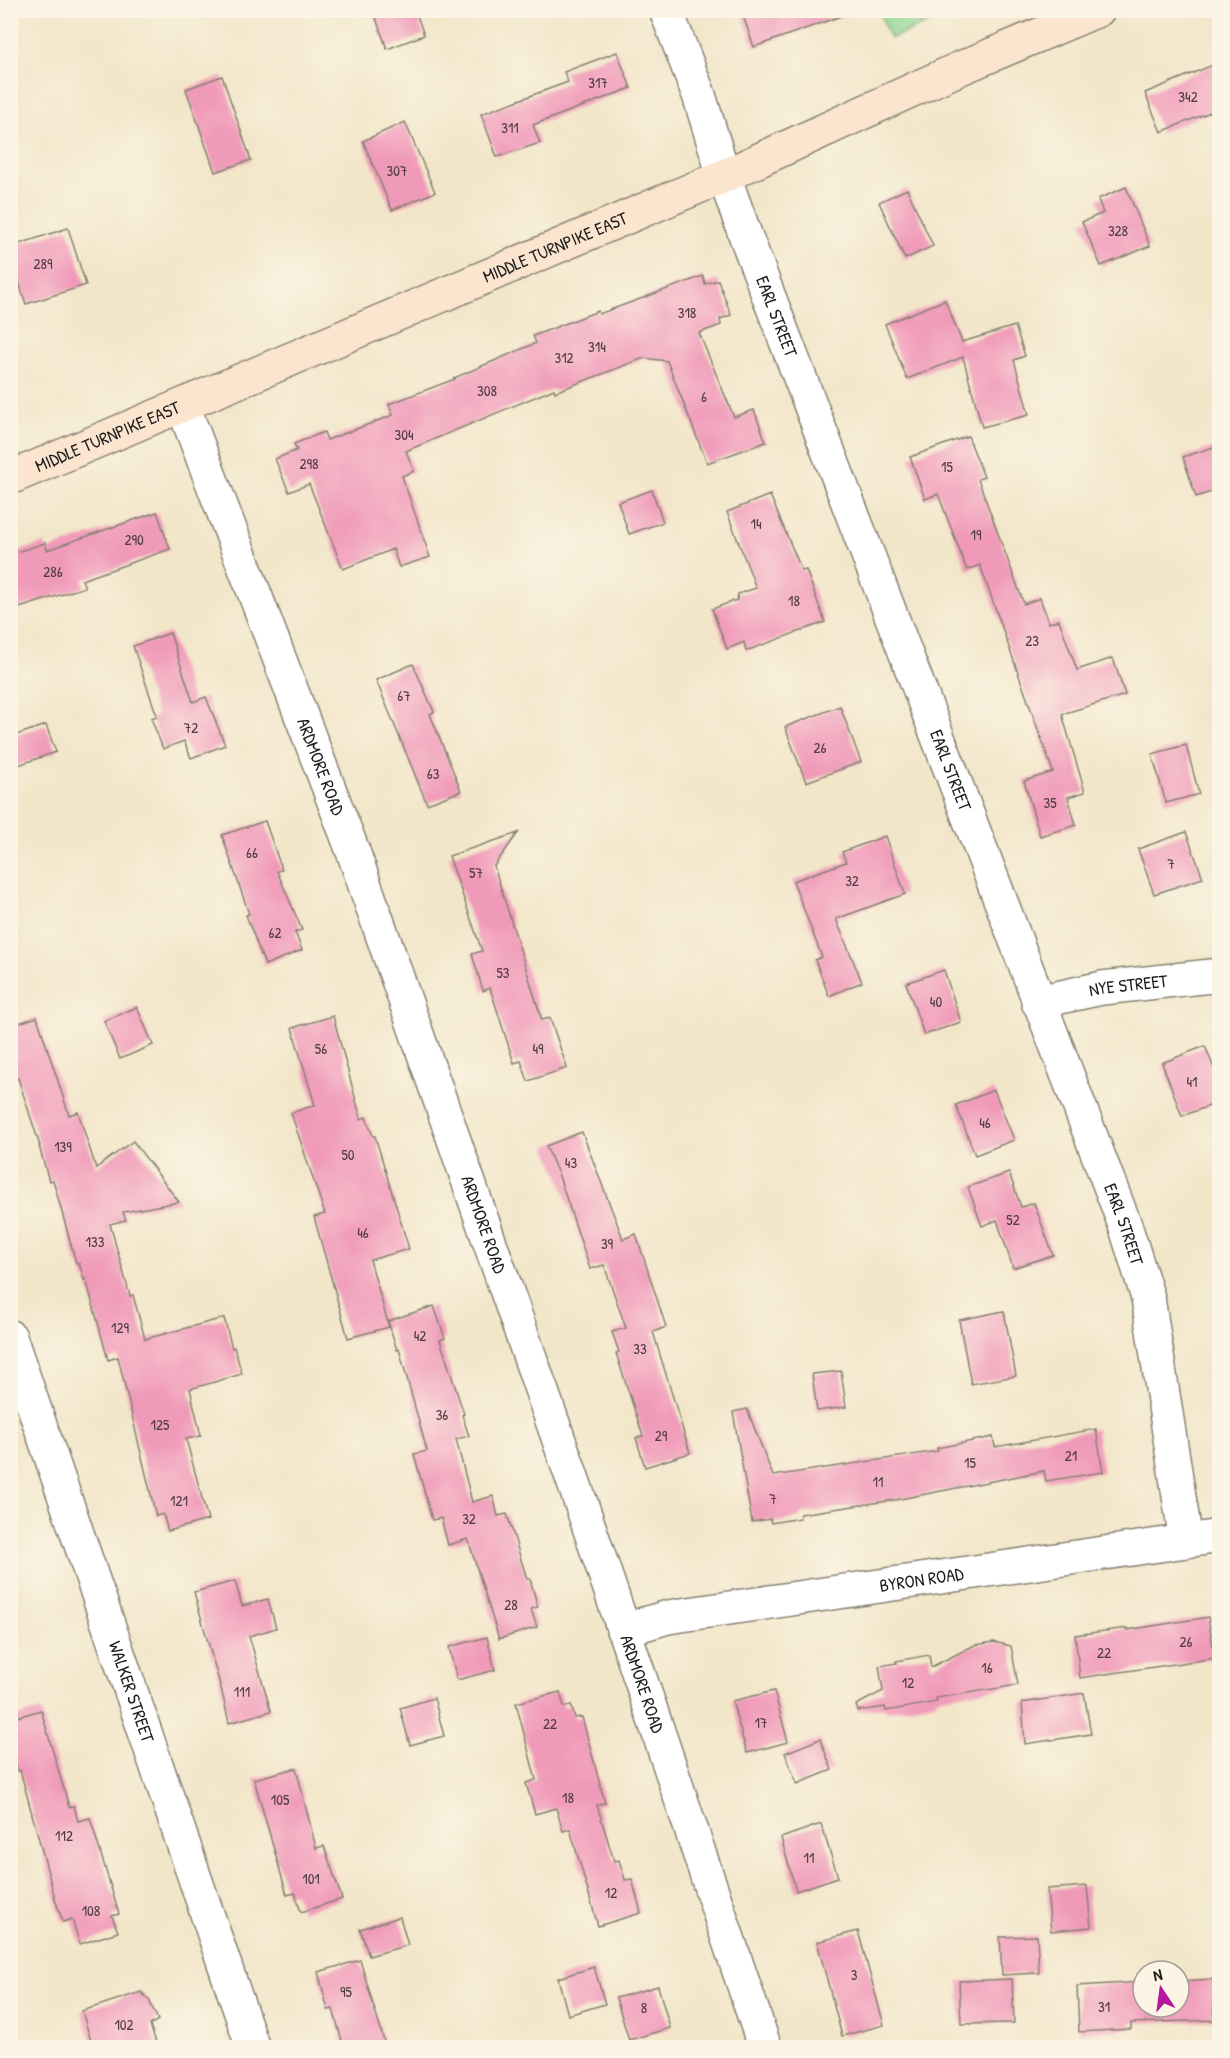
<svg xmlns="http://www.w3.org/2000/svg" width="1230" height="2058" font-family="'Patrick Hand',sans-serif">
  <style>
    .green { fill: #8ed691; stroke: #557956; stroke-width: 1.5 }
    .building { fill: #f09ab9 }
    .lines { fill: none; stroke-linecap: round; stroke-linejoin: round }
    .street-casing { stroke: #878172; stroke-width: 36 }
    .secondary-casing { stroke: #878172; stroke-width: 36 }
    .street { stroke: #fff; stroke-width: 33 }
    .secondary { stroke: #fbe5cf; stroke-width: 33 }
    .labels { text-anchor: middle; stroke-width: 6; stroke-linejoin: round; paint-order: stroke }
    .number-label { font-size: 15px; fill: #513c43 }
    .street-label { font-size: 18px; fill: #1c1c1c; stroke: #fcf5e5 }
  </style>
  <rect width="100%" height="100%" fill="#fcf5e5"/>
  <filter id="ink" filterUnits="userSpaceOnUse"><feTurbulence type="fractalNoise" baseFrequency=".0167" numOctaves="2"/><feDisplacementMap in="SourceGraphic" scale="12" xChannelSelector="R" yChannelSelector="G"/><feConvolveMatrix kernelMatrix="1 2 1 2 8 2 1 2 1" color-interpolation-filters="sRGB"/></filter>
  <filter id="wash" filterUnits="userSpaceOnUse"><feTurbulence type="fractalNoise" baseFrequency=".008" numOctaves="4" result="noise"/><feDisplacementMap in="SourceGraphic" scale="24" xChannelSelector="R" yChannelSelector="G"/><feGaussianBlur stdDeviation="1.35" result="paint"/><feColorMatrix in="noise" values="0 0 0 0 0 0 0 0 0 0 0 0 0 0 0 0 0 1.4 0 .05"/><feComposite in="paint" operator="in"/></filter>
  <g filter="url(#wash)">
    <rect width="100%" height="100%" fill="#f2e6c9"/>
    <path class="green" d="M879,11h78l-67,28z"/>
    <g id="blocks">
      <g class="building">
        <path d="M373,10h42l9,25 -37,14z"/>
        <path d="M741,10h102l1,5 -90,32z"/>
        <path d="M617,52l14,36 -98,37 7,18 -43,14 -16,-43 87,-32 -4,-10z"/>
        <path d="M1220,62v46l-59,24 -16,-39z"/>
        <path d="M222,76l29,84 -36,12 -29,-83z"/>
        <path d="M405,122l30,70 -43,18 -29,-69z"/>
        <path d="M1126,187l24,59 -49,20 -19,-44 21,-9 -5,-14z"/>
        <path d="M907,189l26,57 -28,13 -26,-57z"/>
        <path d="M68,228l18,57 -60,19 -16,-49v-8z"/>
        <path d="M703,276l2,8 13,-4 13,35 -11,4 1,6 -22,8 35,84 20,-7 12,32 -59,21 -40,-102 -23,-3 -89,34 -1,-3 -148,62 8,20 -12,5 28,81 -31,10 -6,-18 -50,20 -34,-85 -20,8 -14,-33 22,-9 -3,-6 30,-12 3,8 66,-25 -4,-11 66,-25 -1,-1 82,-35 -3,-7 65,-25 1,3z"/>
        <path d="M945,300l17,42 53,-16 10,30 -11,4 15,55 -47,12 -19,-70 -56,22 -22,-55z"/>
        <path d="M968,436l16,41 -6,2 46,125 16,-6 9,25 10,-3 18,50 36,-12 12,37 -63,19 23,78 -17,5 8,28 -36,11 -16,-55 29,-9 -73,-207 -13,5 -29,-76 -13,5 -15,-42z"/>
        <path d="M1220,445v44l-24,8 -13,-40z"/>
        <path d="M652,490l11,32 -34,12 -11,-32z"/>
        <path d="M770,495l32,76 4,-1 19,52 -79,29 -2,-9 -17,7 -15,-40 25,-9 1,-6 18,-6 -29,-76z"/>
        <path d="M157,512l13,37 -88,31 3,7 -75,24v-57l35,-11 2,7z"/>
        <path d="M170,633l23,69 13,-5 19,48 -34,13 -7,-17 -21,8 -12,-31 6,-2 -24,-70z"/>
        <path d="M413,664l21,48 -4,2 31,77 -34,13 -51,-124z"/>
        <path d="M840,706l21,56 -55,20 -21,-55z"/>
        <path d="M46,725l10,27 -46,16v-31z"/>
        <path d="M1186,745l13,49 -33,9 -14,-49z"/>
        <path d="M265,821l17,49 -5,1 25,59 -7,2 7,18 -37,15 -19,-50 3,-1 -27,-79z"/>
        <path d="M1186,832l17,46 -49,16 -16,-45z"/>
        <path d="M518,833l-24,33 48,154 8,-2 17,50 -39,13 -7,-20 -7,2 -24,-75 -7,3 -11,-37 10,-3 -33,-95z"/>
        <path d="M885,836l20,58 -69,25 26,63 -33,14 -14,-36 7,-3 -29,-76 53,-19 -4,-10z"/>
        <path d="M944,970l17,52 -37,13 -18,-52z"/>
        <path d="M137,1007l16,38 -33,14 -16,-38z"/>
        <path d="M333,1016l28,103 5,-2 7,19h2l34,113 -39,11 19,67 -41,11 -34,-121 11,-3 -34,-101 24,-8 -23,-77z"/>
        <path d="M37,1017l32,98 9,-3 18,56 37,-27 46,61 -56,10 3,8 -16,4 20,72 3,-1 12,44 79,-21 8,30 2,-1 8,27 -52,15 11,47 -15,3 22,81 -40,11 -5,-17 -7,2 -38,-159 -10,3 -22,-81 -2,1 -5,-17h-3l-23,-83 -4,1 -10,-35h1l-22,-68 -8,2v-54z"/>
        <path d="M1205,1046l15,37v19l-38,14 -20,-53z"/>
        <path d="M994,1090l20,50 -39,15 -19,-50z"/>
        <path d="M582,1132l41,107 13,-5 30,93 -13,5 37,121 -45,14 -9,-29 7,-2 -27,-83 3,-1 -7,-20 14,-4 -22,-63 -14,4 -31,-93 -13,-30z"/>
        <path d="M1009,1173l12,34 13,-4 19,52 -40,13 -16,-48 -15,6 -14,-39z"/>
        <path d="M434,1306l11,32 -5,2 24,74 -2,1 7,21 -13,3 16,63 21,-6 5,20 9,-2 20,65h3l8,28 -7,2 6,18 -38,12 -31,-100 -20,6 -7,-27 -9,2 -18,-66 13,-3 -28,-102 -2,1 -9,-29z"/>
        <path d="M1004,1311l12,65 -45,8 -12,-64z"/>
        <path d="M841,1371l5,36 -29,4 -5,-37z"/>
        <path d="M747,1409l26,67 165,-25 -1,-3 56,-11 2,10 101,-18 7,43 -57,9 -2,-10 -149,29 -95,14v4l-29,5 -1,-4 -18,3 -19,-110z"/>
        <path d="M235,1581l7,25 26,-7 8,29 -27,8 22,75 -42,12 -7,-31 -28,-100z"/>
        <path d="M1208,1617l7,41 -135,20 -5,-43 52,-7v2z"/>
        <path d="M487,1637l8,33 -38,10 -8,-33z"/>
        <path d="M994,1642l17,4 7,39 -82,13 1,4 -51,9 -1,-4 -27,4 -2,-6 27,-14 -4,-25 18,-3 -1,-2 33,-6 2,12 44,-22z"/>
        <path d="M774,1691l14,51 -41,11 -15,-52z"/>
        <path d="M560,1692l4,15 7,-2 4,13 7,-1 23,86 -8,2 17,56 5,-1 6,20 7,-1 9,34 -43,13 -28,-97 -7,2 -7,-23 -21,6 -9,-31 10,-3 -20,-77z"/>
        <path d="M1084,1693l7,41 -66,10 -3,-41z"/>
        <path d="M434,1698l10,38 -34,9 -10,-37z"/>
        <path d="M41,1710l28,97 5,-1 4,15 12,-3 29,96 -7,2 6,16 -38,12 -8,-25 -9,3 -7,-20 -36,-132 -2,1 -8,-27v-25z"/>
        <path d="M820,1739l12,31 -35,14 -12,-31z"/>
        <path d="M296,1768l20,80 8,-2 18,53 -41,13 -6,-19 -8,2 -33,-116z"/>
        <path d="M821,1824l17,53 -42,14 -15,-53z"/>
        <path d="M1087,1886l4,41 -40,4 -4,-42z"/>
        <path d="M400,1917l8,28 -39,11 -9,-27z"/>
        <path d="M858,1931l26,94 -42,11 -25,-94z"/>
        <path d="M1037,1936l2,37 -37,2 -2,-38z"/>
        <path d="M360,1960l26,88h-42l-11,-39 -5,1 -10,-38z"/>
        <path d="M594,1967l11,37 -37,11 -10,-37z"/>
        <path d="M1012,1979l2,44 -53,1 -2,-43z"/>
        <path d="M1213,1979l2,41 -84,3v6l-52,3 -2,-46 66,-4v25h36v-26z"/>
        <path d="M658,1986l12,42 -41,12 -13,-42z"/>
        <path d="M141,1992l8,8 9,20 -8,5 8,23h-65l-11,-37z"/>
      </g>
    </g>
  </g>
  <g filter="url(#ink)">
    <use href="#blocks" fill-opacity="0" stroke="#878172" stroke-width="1.5"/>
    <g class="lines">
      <defs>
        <g id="street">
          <path id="s1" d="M666,10l33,85 25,81 22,61 379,988 23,73 38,243"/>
          <path id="s2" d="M183,406l171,448 229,655 182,539"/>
          <path id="s3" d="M1038,1002l64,-14 118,-13"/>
          <path id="s4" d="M10,1337l243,711"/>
          <path id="s5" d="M623,1630l45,-13 552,-81"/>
        </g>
        <g id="secondary">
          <path id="s6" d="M10,478l714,-302 232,-106 142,-60"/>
        </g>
      </defs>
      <use href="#street" class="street-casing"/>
      <use href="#secondary" class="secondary-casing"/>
      <use href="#street" class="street"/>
      <use href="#secondary" class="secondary"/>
    </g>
  </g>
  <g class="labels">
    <g class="number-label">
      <text x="598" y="88">317</text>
      <text x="1188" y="102">342</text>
      <text x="510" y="133">311</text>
      <text x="397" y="176">307</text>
      <text x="1118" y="236">328</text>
      <text x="43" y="269">289</text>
      <text x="687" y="318">318</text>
      <text x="597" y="352">314</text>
      <text x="564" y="363">312</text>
      <text x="487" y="396">308</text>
      <text x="704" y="402">6</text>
      <text x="404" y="440">304</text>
      <text x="309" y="469">298</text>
      <text x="947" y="472">15</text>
      <text x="756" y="529">14</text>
      <text x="976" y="540">19</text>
      <text x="134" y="545">290</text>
      <text x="53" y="577">286</text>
      <text x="794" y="606">18</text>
      <text x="1032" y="646">23</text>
      <text x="404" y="701">67</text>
      <text x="191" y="733">72</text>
      <text x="820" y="753">26</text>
      <text x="433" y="779">63</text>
      <text x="1050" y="808">35</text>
      <text x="252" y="858">66</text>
      <text x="1171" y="869">7</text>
      <text x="476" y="878">57</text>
      <text x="852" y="886">32</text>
      <text x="275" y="938">62</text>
      <text x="503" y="978">53</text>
      <text x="936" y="1007">40</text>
      <text x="321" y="1054">56</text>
      <text x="538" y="1054">49</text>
      <text x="1192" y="1087">41</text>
      <text x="985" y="1128">46</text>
      <text x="63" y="1152">139</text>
      <text x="348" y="1160">50</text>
      <text x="571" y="1168">43</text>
      <text x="1013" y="1225">52</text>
      <text x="363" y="1238">46</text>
      <text x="95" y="1247">133</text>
      <text x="607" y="1249">39</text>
      <text x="120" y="1333">129</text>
      <text x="420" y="1341">42</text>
      <text x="640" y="1354">33</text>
      <text x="442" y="1420">36</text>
      <text x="160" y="1430">125</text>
      <text x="661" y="1441">29</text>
      <text x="1071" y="1461">21</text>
      <text x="970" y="1468">15</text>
      <text x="878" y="1487">11</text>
      <text x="773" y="1504">7</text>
      <text x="179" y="1506">121</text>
      <text x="469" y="1524">32</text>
      <text x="511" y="1610">28</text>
      <text x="1186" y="1647">26</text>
      <text x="1104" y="1658">22</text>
      <text x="987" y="1673">16</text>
      <text x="908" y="1688">12</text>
      <text x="242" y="1697">111</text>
      <text x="761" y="1728">17</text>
      <text x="550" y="1729">22</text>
      <text x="568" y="1803">18</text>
      <text x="280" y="1805">105</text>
      <text x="64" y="1841">112</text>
      <text x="809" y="1863">11</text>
      <text x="311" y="1884">101</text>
      <text x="611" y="1898">12</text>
      <text x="91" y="1916">108</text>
      <text x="854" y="1980">3</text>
      <text x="346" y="1997">95</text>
      <text x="1104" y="2012">31</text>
      <text x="644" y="2013">8</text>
      <text x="124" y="2030">102</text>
    </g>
    <g class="street-label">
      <text dy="6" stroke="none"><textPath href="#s6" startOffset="592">MIDDLE TURNPIKE EAST</textPath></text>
      <text dy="6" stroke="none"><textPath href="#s1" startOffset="326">EARL STREET</textPath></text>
      <text dy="6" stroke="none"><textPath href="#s6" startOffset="106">MIDDLE TURNPIKE EAST</textPath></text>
      <text dy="6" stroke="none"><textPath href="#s2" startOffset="386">ARDMORE ROAD</textPath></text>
      <text dy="6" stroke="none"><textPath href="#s1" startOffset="812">EARL STREET</textPath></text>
      <text dy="6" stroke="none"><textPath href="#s3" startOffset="92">NYE STREET</textPath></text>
      <text dy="6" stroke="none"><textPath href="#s2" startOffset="872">ARDMORE ROAD</textPath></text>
      <text dy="6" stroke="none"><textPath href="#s1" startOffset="1298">EARL STREET</textPath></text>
      <text dy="6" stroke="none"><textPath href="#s5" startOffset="303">BYRON ROAD</textPath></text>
      <text dy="6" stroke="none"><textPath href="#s2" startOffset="1358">ARDMORE ROAD</textPath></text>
      <text dy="6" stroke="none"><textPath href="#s4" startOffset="375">WALKER STREET</textPath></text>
    </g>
  </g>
  <rect width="1230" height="2058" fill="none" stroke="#fcf5e5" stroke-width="36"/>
  <g transform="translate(1161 1989) rotate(347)"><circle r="28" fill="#fcf5e5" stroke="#a29e95" stroke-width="1.5"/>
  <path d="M0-4.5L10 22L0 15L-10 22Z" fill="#b5179e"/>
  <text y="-9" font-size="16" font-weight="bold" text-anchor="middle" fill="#1c1c1c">N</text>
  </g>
</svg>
